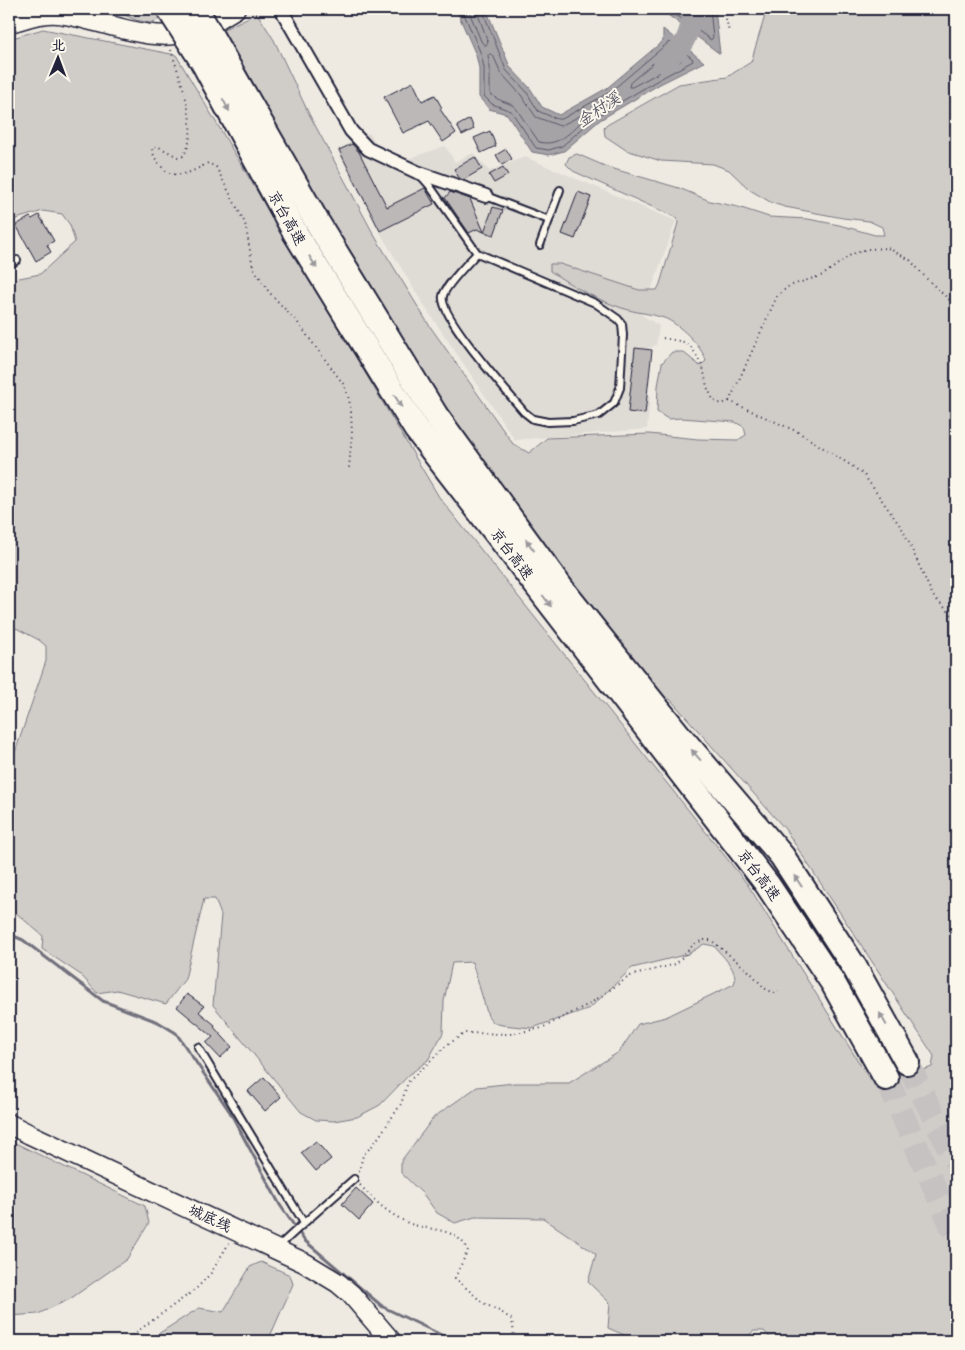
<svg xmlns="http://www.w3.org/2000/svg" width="965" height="1350" font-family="'Playpen Sans','LXGW WenKai TC',sans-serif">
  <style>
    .built { fill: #dfdbd5 }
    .green { fill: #d0cdc9; stroke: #797882 }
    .water { fill: #a6a3a7; stroke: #716f7c }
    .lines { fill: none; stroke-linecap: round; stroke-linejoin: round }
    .shore { stroke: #575666; stroke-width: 1 }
    .stream { stroke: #716f7c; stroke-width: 3 }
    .river { stroke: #a6a3a7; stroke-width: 20 }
    .building { fill: #bcb8b8; stroke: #22223b }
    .highway-tunnel { stroke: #c5c2c1; stroke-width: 24; stroke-dasharray: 24 12; stroke-linecap: butt }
    .lane-casing { stroke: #22223b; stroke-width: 10 }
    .street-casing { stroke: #22223b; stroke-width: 16 }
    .secondary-casing { stroke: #22223b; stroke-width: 22 }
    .highway-casing { stroke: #22223b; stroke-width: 28 }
    .path { stroke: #22223b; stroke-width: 2; stroke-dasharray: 1 4; stroke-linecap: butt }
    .lane { stroke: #fbf7ec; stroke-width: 6 }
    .street { stroke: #fbf7ec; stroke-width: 12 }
    .secondary { stroke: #fbf7ec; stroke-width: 19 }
    .highway { stroke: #fbf7ec; stroke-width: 24 }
    .highway-bridge-casing { stroke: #22223b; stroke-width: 28; stroke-linecap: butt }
    .highway-bridge { stroke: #fbf7ec; stroke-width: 24 }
    .oneway { fill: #99979c }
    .labels { text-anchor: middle; stroke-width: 4; stroke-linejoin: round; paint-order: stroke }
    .street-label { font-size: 15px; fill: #22223b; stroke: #fbf7ec }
    .water-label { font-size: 16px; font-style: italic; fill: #575666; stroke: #fbf7ec }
  </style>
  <rect width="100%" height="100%" fill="#eeeae2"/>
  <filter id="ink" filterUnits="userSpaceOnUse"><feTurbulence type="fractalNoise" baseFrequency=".02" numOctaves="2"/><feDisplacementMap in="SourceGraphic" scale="10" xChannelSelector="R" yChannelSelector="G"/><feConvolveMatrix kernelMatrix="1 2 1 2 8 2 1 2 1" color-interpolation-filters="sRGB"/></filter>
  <g filter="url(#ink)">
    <path class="built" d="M369,133l10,14 29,12 37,-13 10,16 18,-9 16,18 36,-14 151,64 -34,94 17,11 -3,19 -13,6 -3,43 10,3 -3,32 -132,11 -92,-136 -44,-73 -42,-81z"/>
    <g class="green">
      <path d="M111,9h45l7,9 -13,5 -14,-3z"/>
      <path d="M767,9h189v1332h-183l-9,-10h-10l-13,10h-103l-30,-13 2,-25 -22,-21 8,-28 -53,-36 -68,-1 -20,6 -18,-10 -14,-19 -22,-21v-12l33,-44 43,-30 37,-4h55l50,-31 19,-28 28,-7 68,-33c5,-14 -12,-28 -20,-38l-10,-2 -16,10 -56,14 -42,40 -58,20 -30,-3 -8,-2 -6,-7 -16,-54 -20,1 -8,38 -1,32 -15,27 -19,15 -29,30 -23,12 -23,4 -18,-1 -15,-8 -88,-107 8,-90 -6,-16h-11l-19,80 -19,25 -49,-14 -20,3 -16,-18 -39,-26 1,-13 -34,-29v-137l37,-109v-15l-7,-6 -23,-12 -7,5v-353l31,-6 35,-32 -5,-17 -8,-11 -19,-3 -34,10v-182l34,-10 133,26 263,442 309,388 122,195 12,4 50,-17 2,-11 -149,-227 -115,-130 -12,3 -181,-247 -82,-121 -175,-303 37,-18 17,27 35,74 65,121 55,90 84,119 16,9 18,-15 102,-4 49,5 40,1 8,-5 -2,-8 -9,-5 -54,-4 -13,1 -11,-7 1,-26 4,-23 10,-11h11l17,14 6,-5c-4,-15 -28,-38 -42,-43 -14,-5 -28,-5 -42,-10 -25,-8 -50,-22 -72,-37v-7h10l79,26h18l3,-6 18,-61 -1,-5 -104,-47 -7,-7 3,-7 8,-3 30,13 72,21 31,13 28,6 31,10 39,2 31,6 36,10h9l-2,-8 -13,-6 -26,-3 -58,-11 -13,-4 -22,-13 -21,-20 -16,-6 -52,-3 -35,-11 -21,-14 -1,-8 3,-3 72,-41 48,-7 24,-15z"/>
      <path d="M9,1140l136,66 4,17 -22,36 -57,40 -32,15 -29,2z"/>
      <path d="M261,1262l29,13 3,9 -25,57h-121l52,-33 24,4 27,-45z"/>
    </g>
    <g class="water">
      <path d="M456,9h30l24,58 20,21 12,19 17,8 48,-27 56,-47v-12l41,33 -44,22 -60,36 -36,31 -15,4 -17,-3 -25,-38 -18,-5 -10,-12v-29l-3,-13z"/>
      <path d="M670,9h45l5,45 -52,-39z"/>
    </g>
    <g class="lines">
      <g class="shore">
        <path d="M462,9l19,45 3,14v28l8,8 19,7 25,37 13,2 13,-4 35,-30 61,-36 35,-19 -1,-3 -23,-16 -59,50 -48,27h-5l-19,-8 -12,-20 -20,-21 -24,-61"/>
        <path d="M468,9l13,32 3,4h2l2,-3 -12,-33"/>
        <path d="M675,9v5l36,26 2,-3 -3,-28"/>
        <path d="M669,50h3l9,7v4l-49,26h-3l1,-4z"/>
        <path d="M490,54l3,1 8,18 20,22 15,22 24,9 22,-11 3,1 -1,3c-13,13 -26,28 -45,23l-24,-35c-8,-6 -17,-5 -25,-14v-26l-2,-11z"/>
      </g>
      <path class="stream" d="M9,934l14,6 80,61 55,21 18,11 54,79 50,93 24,35 79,67 71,34"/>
      <path class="river" d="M663,63c24,-18 25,-26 31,-54"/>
    </g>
    <g class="building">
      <path d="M413,82l9,19 13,-6 7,13 -2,1 16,24 -13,9 -14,-21 -26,12 -19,-36z"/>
      <path d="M470,119l4,10 -12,6 -5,-9z"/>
      <path d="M490,131l6,15 -15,7 -7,-15z"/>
      <path d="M352,144l7,8 28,55 38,-19 9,16 -54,27 -41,-81z"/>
      <path d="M506,149l6,10 -10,6 -6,-10z"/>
      <path d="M475,157l7,12 -19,11 -4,-2 -5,-9z"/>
      <path d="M503,167l5,8 -14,8 -5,-8z"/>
      <path d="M450,192l20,7 14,33 -7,-3 -8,4 -24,-35z"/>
      <path d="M578,192l13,5 -16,42 -13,-5z"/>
      <path d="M493,207l10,3 -9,25 -10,-3z"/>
      <path d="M39,215l15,26 -7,4 4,7 -15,9 -20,-36 14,-8 2,2z"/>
      <path d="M635,348l17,2 -7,64 -17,-2z"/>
      <path d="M187,994l17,12 -5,6 16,13 -1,2 18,20 -12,11 -14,-15 7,-6 -36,-30z"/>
      <path d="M264,1077l17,20 -16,14 -17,-20z"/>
      <path d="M316,1141l15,18 -15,12 -15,-18z"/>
      <path d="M356,1188l17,16 -14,16 -17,-16z"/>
    </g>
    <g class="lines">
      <g class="highway-tunnel">
        <path d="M907,1062l49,100"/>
        <path d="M886,1078l70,158"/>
      </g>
      <defs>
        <g id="lane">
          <path d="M422,177l7,8 48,68 118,50 23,16 4,5 1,11 -3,53 -6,15 -15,12 -26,6 -25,1 -15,-3 -9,-7c-15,-18 -86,-97 -81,-116 2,-10 26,-34 34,-43"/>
          <path d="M486,196l63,24"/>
          <path d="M540,245l20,-55"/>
          <path d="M9,265l8,-5"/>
          <path d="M198,1047l106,176 -26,24"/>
          <path d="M304,1223l50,-44"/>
        </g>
        <path id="street" d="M281,9l70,122 17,18 49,23 69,24"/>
        <g id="secondary">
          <path d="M9,23c17,-5 35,-12 53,-9 44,6 86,31 132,17 14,-4 28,-15 41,-22"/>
          <path d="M9,1124l20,10 276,129 33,20 13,11 40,47"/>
        </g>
        <g id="highway">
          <path d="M220,52l97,170 119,194 128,176 113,141 105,123 73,112 52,94"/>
          <path d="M203,62l93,172 120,195 351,455 66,99 53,95"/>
        </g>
      </defs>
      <use href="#lane" class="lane-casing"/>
      <use href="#street" class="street-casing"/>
      <use href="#secondary" class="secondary-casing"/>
      <use href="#highway" class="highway-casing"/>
      <g class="path">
        <path d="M724,9l5,23"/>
        <path d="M171,50c8,27 31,81 12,106l-5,1 -19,-10 -7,1c1,8 4,12 9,18 13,16 31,6 47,-3l8,4 29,56 8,44 16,25 29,31 46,62 5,14 2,13 1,22 -3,34"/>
        <path d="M663,338l21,4 8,6 11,19 4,20 7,14 8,3 7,-3 5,-10 43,-95 12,-10 34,-11 29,-21 16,-5 20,-1 22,12 17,19 29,27"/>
        <path d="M729,401l69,31 54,34 12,9 39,55 30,66 23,23"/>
        <path d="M359,1172l4,-17 11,-11 27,-40 7,-22 39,-37 18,-12 45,1 32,-6 49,-25 39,-27 46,-12 17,-19 10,-5h8l40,33 13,15 10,5 5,-2"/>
        <path d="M360,1185c16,17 25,26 46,37 21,10 49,3 62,28l-13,28 28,25 18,9 10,7 2,6 1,16"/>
        <path d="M124,1341l72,-52 15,-16 18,-30"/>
        <path d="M562,1341h14"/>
      </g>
      <use href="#lane" class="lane"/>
      <use href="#street" class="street"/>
      <use href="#secondary" class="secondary"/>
      <use href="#highway" class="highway"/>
      <defs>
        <g id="highway-bridge">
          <path d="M169,9l34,53"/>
          <path d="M196,9l24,43"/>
        </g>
      </defs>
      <use href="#highway-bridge" class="highway-bridge-casing"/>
      <use href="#highway-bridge" class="highway-bridge"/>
    </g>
    <defs><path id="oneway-solid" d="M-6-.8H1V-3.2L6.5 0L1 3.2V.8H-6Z" transform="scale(1.25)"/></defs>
    <g class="oneway">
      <use href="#oneway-solid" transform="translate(226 105) rotate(62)"/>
      <use href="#oneway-solid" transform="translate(313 262) rotate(58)"/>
      <use href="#oneway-solid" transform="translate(398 401) rotate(58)"/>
      <use href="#oneway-solid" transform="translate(530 545) rotate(-126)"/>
      <use href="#oneway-solid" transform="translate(547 601) rotate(53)"/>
      <use href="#oneway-solid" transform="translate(696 755) rotate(-131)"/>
      <use href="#oneway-solid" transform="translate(798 881) rotate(-123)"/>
      <use href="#oneway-solid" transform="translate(883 1019) rotate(-119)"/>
    </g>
  </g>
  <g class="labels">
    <g class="street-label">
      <text transform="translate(287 218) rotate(61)" y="5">京台高速</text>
      <text transform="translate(512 554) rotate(53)" y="5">京台高速</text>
      <text transform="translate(759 875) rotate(53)" y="5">京台高速</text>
      <text transform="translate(210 1218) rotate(25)" y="5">城底线</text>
    </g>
    <g class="water-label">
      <text transform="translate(598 109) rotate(-34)" y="6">金村溪</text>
    </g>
  </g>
  <rect width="965" height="1350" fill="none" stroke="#fbf7ec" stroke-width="30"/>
  <rect x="15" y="15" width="935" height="1320" fill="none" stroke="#22223b" stroke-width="2" filter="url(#ink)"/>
  <g transform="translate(58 58) rotate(1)" stroke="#fbf7ec" stroke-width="4" paint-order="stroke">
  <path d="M0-4L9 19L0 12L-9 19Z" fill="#22223b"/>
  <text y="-8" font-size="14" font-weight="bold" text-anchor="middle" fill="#22223b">北</text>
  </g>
</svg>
